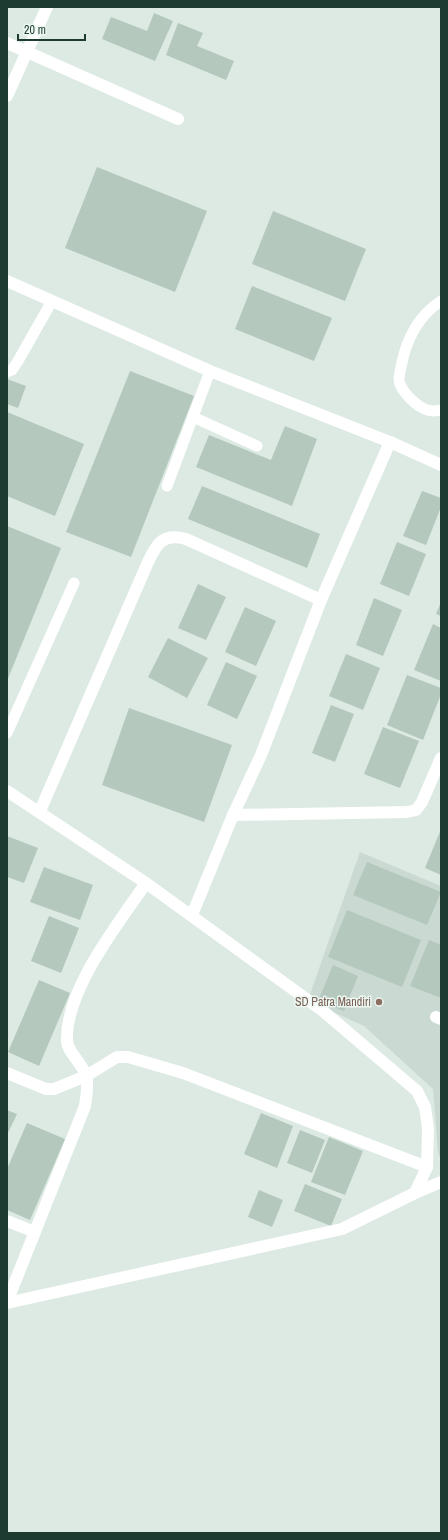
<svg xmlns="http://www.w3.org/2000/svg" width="448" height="1540" font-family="'Archivo Narrow',sans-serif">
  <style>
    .built { fill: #cadad2 }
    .building { fill: #b4c8be }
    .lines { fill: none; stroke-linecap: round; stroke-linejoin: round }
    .lane { stroke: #fff; stroke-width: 11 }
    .street { stroke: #fff; stroke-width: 12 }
    .education-dot { fill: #8d6e63; stroke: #edf7f1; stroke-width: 1.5 }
    .labels { text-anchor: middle; stroke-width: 3; stroke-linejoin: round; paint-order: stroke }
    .education-label { font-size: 12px; fill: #785e54; stroke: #edf7f1; text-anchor: end }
  </style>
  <rect width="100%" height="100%" fill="#dceae3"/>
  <path class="built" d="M360,852l81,34v275l-3,-9 -5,-63 -69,-63 -40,-18 -15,-11z"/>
  <g class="building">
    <path d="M154,13l19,8 -18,40 -53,-22 9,-22 36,14z"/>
    <path d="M178,23l25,10 -6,13 37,15 -8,19 -60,-25z"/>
    <path d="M97,167l110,44 -32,81 -110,-44z"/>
    <path d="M273,211l93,38 -21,52 -93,-37z"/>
    <path d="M252,286l80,32 -18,43 -79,-32z"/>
    <path d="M130,371l64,25 -63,161 -65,-25z"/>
    <path d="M7,379l19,7 -8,22 -11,-4z"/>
    <path d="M7,412l77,32 -29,72 -48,-20z"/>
    <path d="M285,426l32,13 -25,67 -96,-39 13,-32 62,25z"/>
    <path d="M202,486l118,48 -13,34 -119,-49z"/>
    <path d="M422,491l19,7v9l-15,38 -23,-9z"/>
    <path d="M7,526l54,22 -54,133z"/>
    <path d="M397,542l29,12 -17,42 -29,-12z"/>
    <path d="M198,584l28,13 -20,43 -28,-12z"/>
    <path d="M374,598l28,12 -19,46 -27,-11z"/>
    <path d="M441,602v14l-5,-2z"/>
    <path d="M245,607l31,14 -20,45 -31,-14z"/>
    <path d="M433,624l8,4v53l-27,-11z"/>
    <path d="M168,638l40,20 -21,40 -39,-21z"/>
    <path d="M346,654l34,14 -17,42 -34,-14z"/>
    <path d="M226,662l31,14 -20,43 -30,-14z"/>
    <path d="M407,675l34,13v6l-18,46 -36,-15z"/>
    <path d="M331,705l23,9 -19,48 -23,-9z"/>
    <path d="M129,708l103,37 -28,77 -102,-37z"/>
    <path d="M383,727l36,14 -19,47 -36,-14z"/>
    <path d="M441,829v46l-16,-7z"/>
    <path d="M7,836l31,12 -14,35 -17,-6z"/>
    <path d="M367,862l74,30 -14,33 -74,-30z"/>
    <path d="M44,867l49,18 -13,35 -50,-18z"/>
    <path d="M347,910l74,30 -19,47 -74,-30z"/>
    <path d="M49,916l30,12 -18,45 -30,-12z"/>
    <path d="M429,940l12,5v53l-31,-12z"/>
    <path d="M333,965l25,11 -14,35 -26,-10z"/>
    <path d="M39,980l31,13 -31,73 -31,-14z"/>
    <path d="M7,1110l10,4 -10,21z"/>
    <path d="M261,1113l32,13 -16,42 -33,-14z"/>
    <path d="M27,1123l38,16 -35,81 -23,-10v-41z"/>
    <path d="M300,1130l25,10 -13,33 -25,-10z"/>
    <path d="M329,1137l34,14 -18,44 -34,-13z"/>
    <path d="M305,1184l37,15 -11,27 -37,-15z"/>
    <path d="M259,1190l24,10 -11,27 -24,-10z"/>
  </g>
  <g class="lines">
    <g class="lane">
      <path d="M441,301c-23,15 -35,39 -40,66 -1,4 -2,8 -2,12 0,8 9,18 15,23 8,7 16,11 27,8"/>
      <path d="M7,372l5,-2 6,-9 34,-60"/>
      <path d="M193,417l64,29"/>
      <path d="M167,486l43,-115"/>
      <path d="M7,733l67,-150"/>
    </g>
    <g class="street">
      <path d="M7,43l171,76"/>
      <path d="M7,96l40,-89"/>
      <path d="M7,281l203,90 180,71 51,23"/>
      <path d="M7,791l139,92 177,128 94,80 8,16 3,21 -1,39 -12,26 -73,36 -335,74"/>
      <path d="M40,811l108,-249c9,-19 15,-29 38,-23l135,61"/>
      <path d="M233,815l174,-3 9,-2 6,-8 19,-44"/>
      <path d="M192,915l41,-100 28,-60 60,-155 69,-158"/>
      <path d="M436,1017l5,2"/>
      <path d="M7,1073l39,16h8l32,-13 31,-19h11l55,16 244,94"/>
      <path d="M415,1193l26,-11"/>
      <path d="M7,1221l28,11"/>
      <path d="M7,1302l78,-196c1,-9 4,-22 1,-31 -3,-10 -19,-24 -19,-34 -2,-51 51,-117 79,-158"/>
    </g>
  </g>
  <circle class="education-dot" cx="379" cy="1002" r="4"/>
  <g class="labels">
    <g class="education-label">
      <text x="371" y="1006">SD Patra Mandiri</text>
    </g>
  </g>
  <rect width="448" height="1540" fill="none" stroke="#1d3b30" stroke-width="16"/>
  <path d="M18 34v6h67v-6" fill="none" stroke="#1d3b30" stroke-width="2"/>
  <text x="24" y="34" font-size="12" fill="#1d3b30" stroke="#edf7f1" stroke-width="3" paint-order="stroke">20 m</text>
</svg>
